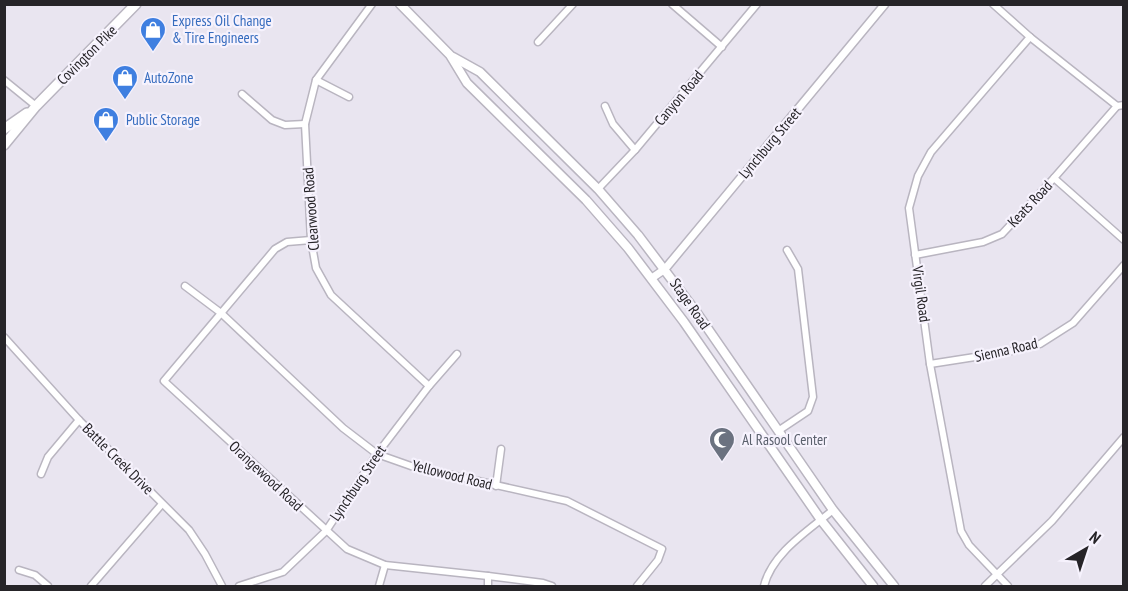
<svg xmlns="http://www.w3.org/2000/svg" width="1128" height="591" font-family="'PT Sans Narrow',sans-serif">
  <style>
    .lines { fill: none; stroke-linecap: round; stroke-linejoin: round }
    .minor-casing { stroke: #b9b5c0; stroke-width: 9 }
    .tertiary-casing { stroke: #b9b5c0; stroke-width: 10 }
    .secondary-casing { stroke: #b9b5c0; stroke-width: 11 }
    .primary-casing { stroke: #b9b5c0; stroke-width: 12 }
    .minor { stroke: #fff; stroke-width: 6 }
    .tertiary { stroke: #fff; stroke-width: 7 }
    .secondary { stroke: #fff; stroke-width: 8 }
    .primary { stroke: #fff; stroke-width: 9 }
    .labels { text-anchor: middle; stroke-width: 4.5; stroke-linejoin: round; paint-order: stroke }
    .shop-label { font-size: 15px; fill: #366cbe; stroke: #f6f2fd; text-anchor: start }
    .street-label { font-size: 15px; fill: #262428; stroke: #f6f2fd }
    .worship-label { font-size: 15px; fill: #5b616d; stroke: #f6f2fd; text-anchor: start }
  </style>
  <rect width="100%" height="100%" fill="#e9e5f0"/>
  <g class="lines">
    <defs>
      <g id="minor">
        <path d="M372,4l-56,76 -11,44 6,116 5,28 15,27 98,91"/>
        <path d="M672,4l50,43"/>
        <path d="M993,4l37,33 87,69 7,-1"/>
        <path d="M538,42l35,-38"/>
        <path d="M4,80l32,26"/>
        <path d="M316,80l33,17"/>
        <path d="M242,94l30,26 13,5 20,-1"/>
        <path d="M605,106l8,18 22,26"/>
        <path d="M1054,178l70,62"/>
        <path d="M598,189l37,-39 122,-146"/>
        <path d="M311,240l-24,2 -12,7 -111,132 183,168 38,16 103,11 55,7 9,3"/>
        <path d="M915,255l68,-13 19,-8 52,-56 63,-72"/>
        <path d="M185,286l36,27 122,115 34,26 34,12 156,35 95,48 -4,11 -21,26"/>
        <path d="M4,337l75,83 110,110 16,24 17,32"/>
        <path d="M930,364l77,-12 33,-8 33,-21 51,-58"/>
        <path d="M778,431l30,-20 5,-14 -15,-128 -11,-19"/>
        <path d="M41,474l7,-17 31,-37"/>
        <path d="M496,486l5,-37"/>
        <path d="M19,570l16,5 13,11"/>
        <path d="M488,576v10"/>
        <path d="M91,586l71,-82"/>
        <path d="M239,586l44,-14 43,-41 51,-77 52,-68 28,-32"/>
        <path d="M379,586l6,-21"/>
        <path d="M764,586c8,-33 44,-55 69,-76"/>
        <path d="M985,586l67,-65 72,-84"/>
        <path d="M1008,586l-39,-41 -8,-14 -31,-167 -21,-156 9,-32 13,-24 99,-115"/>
      </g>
      <path id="tertiary" d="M652,278l13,-9 220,-265"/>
      <g id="secondary">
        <path d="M400,4l50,51 17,28 119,117 42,48 56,74 137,198 52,66"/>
        <path d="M453,57l27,15 118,117 40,46 59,78 136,197 61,76"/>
      </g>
      <g id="primary">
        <path d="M4,129l23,-16"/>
        <path d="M4,145l32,-39 100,-102"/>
      </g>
    </defs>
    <use href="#minor" class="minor-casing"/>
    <use href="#tertiary" class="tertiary-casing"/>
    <use href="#secondary" class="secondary-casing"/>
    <use href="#primary" class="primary-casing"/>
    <use href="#minor" class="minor"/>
    <use href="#tertiary" class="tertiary"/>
    <use href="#secondary" class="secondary"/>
    <use href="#primary" class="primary"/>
  </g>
  <defs>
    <symbol id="shop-pin" viewBox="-11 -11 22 30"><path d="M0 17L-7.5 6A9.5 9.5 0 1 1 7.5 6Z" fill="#3f7fe0" stroke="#f6f2fd"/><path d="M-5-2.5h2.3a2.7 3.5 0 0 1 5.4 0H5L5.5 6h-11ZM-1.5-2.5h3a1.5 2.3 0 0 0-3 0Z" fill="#fff"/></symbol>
    <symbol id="mosque-pin" viewBox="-11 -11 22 30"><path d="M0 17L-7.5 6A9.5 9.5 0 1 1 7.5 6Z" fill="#6b7280" stroke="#f6f2fd"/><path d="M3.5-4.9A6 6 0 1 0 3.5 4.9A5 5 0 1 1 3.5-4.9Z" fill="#fff"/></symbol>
  </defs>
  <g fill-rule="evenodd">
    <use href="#shop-pin" x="138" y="15" width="30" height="40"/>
    <use href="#shop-pin" x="110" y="63" width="30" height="40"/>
    <use href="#shop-pin" x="91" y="105" width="30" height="40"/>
    <use href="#mosque-pin" x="707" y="425" width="30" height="40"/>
  </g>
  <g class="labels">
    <g class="shop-label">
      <text x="172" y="26">Express Oil Change<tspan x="172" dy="17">&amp; Tire Engineers</tspan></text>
      <text x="144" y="83">AutoZone</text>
      <text x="126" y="125">Public Storage</text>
    </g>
    <g class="street-label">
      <text transform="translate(87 55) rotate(-45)" y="5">Covington Pike</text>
      <text transform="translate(679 98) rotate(-50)" y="5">Canyon Road</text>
      <text transform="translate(770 143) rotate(-50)" y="5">Lynchburg Street</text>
      <text transform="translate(1030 204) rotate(-47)" y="5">Keats Road</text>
      <text transform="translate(311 209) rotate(-94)" y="5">Clearwood Road</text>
      <text transform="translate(921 294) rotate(82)" y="5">Virgil Road</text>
      <text transform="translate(690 304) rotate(55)" y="5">Stage Road</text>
      <text transform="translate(1006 350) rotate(-13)" y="5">Sienna Road</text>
      <text transform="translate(118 459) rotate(45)" y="5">Battle Creek Drive</text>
      <text transform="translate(452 475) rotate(14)" y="5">Yellowood Road</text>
      <text transform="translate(266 476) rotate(43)" y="5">Orangewood Road</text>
      <text transform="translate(358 483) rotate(-56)" y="5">Lynchburg Street</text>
    </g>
    <g class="worship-label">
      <text x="742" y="445">Al Rasool Center</text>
    </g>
  </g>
  <rect width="1128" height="591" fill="none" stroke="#262428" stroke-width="12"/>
  <g transform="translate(1086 549) rotate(39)" stroke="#f6f2fd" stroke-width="4.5" paint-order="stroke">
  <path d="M0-4.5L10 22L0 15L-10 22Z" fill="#262428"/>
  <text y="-9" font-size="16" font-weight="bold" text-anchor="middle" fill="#262428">N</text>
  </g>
</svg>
